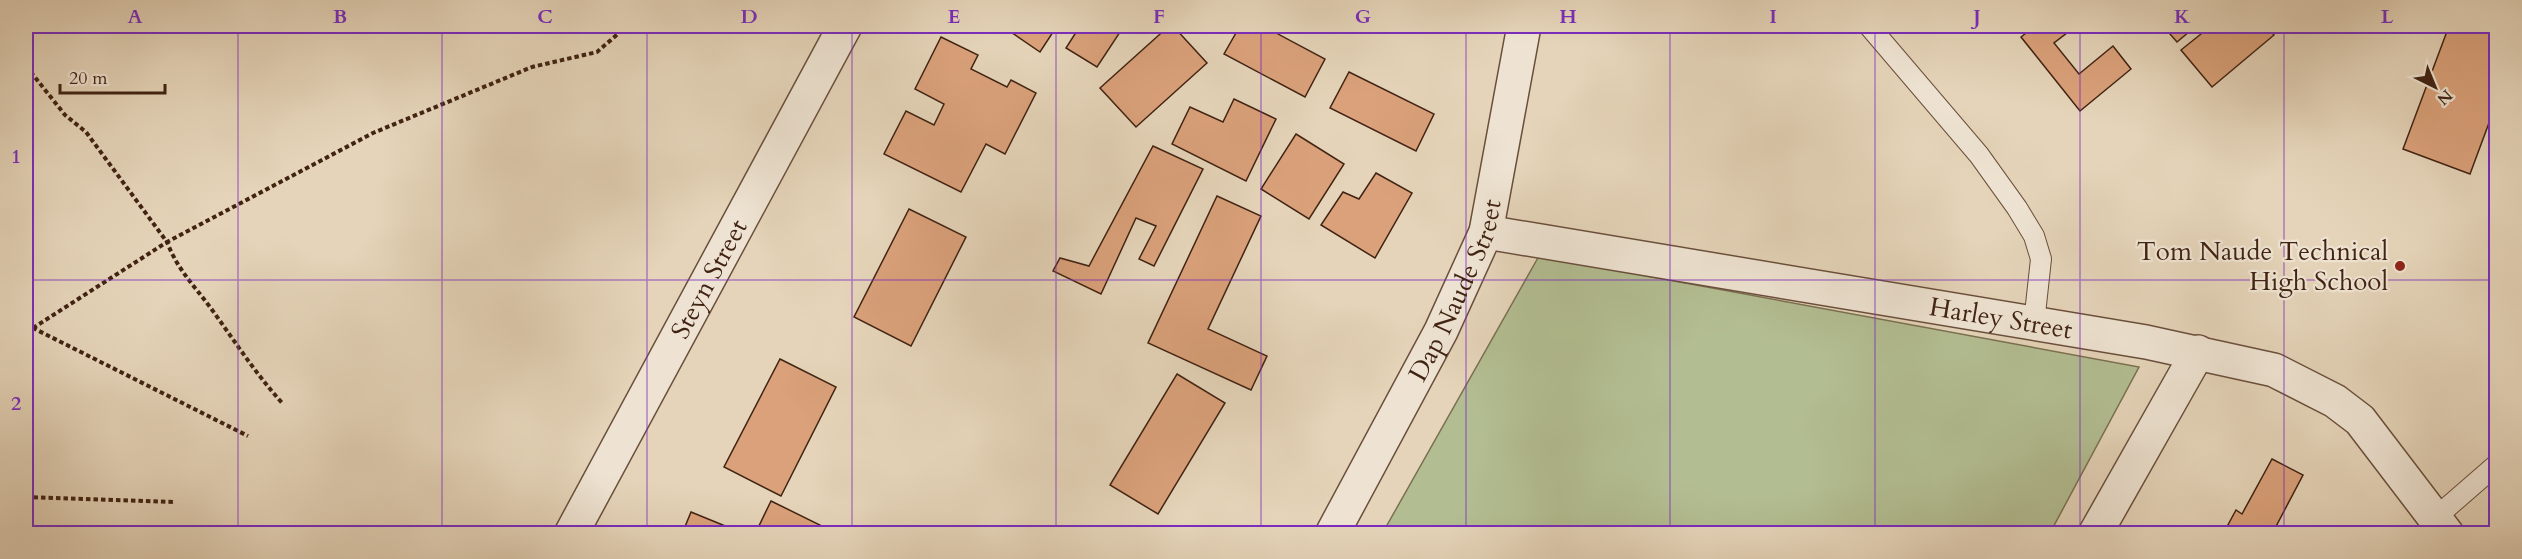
<svg xmlns="http://www.w3.org/2000/svg" width="2522" height="559" font-family="Cardo,serif">
  <style>
    .green { fill: #b2bd91; stroke: #7a7052; stroke-width: 1.5 }
    .building { fill: #daa17a; stroke: #412313; stroke-width: 1.5 }
    .lines { fill: none; stroke-linecap: round; stroke-linejoin: round }
    .lane-casing { stroke: #6a4f3c; stroke-width: 22 }
    .street-casing { stroke: #6a4f3c; stroke-width: 36 }
    .path { stroke: #412313; stroke-width: 4; stroke-dasharray: 4.5 3; stroke-linecap: butt }
    .lane { stroke: #eee3d2; stroke-width: 20 }
    .street { stroke: #eee3d2; stroke-width: 33 }
    .grid { fill: none; stroke: #7b2cbf; stroke-width: 1.5; stroke-opacity: 0.55 }
    .poi-dot { fill: #8f2418; stroke: #eee3d2; stroke-width: 2 }
    .labels { text-anchor: middle; stroke-width: 4.5; stroke-linejoin: round; paint-order: stroke }
    .poi-label { font-size: 26px; fill: #412313; stroke: #eee3d2; text-anchor: end }
    .street-label { font-size: 26px; fill: #412313; stroke: #eee3d2 }
    .neatline { fill: none; stroke: #7b2cbf; stroke-width: 2 }
    .grid-label { font-size: 20px; text-anchor: middle; font-weight: bold; fill: #7b2cbf }
  </style>
  <rect width="100%" height="100%" fill="#e5d4b9"/>
  <filter id="stains"><feTurbulence type="fractalNoise" baseFrequency=".00333" numOctaves="4"/><feColorMatrix values="0 0 0 0 .2 0 0 0 0 .09 0 0 0 0 .02 0 0 0 .5 -.17"/></filter>
  <radialGradient id="worn" r=".72"><stop offset=".6" stop-color="#630" stop-opacity="0"/><stop offset="1" stop-color="#630" stop-opacity=".3"/></radialGradient>
  <path class="green" d="M1539,256l600,111 -89,166 -668,1z"/>
  <g class="building">
    <path d="M1002,26h55l-17,26z"/>
    <path d="M1080,26h44l-27,41 -31,-19z"/>
    <path d="M1169,26h4l34,37 -71,64 -36,-39z"/>
    <path d="M1240,26h23l62,33 -20,38 -81,-43z"/>
    <path d="M2035,26h41l-22,17 25,31 34,-28 18,23 -51,42 -59,-74z"/>
    <path d="M2163,26h33l-19,16z"/>
    <path d="M2211,26h55l8,9 -62,52 -31,-37z"/>
    <path d="M2449,26h47v78l-26,70 -67,-25z"/>
    <path d="M941,37l37,18 -7,14 36,18 4,-7 25,13 -31,61 -19,-10 -25,48 -77,-38 22,-43 28,14 10,-21 -29,-15z"/>
    <path d="M1349,72l85,42 -18,37 -86,-43z"/>
    <path d="M1234,99l42,20 -30,62 -74,-37 18,-37 33,15z"/>
    <path d="M1296,134l48,30 -35,55 -48,-30z"/>
    <path d="M1153,146l50,23 -49,97 -15,-7 17,-33 -20,-8 -35,76 -48,-23 7,-13 29,8z"/>
    <path d="M1376,173l36,20 -37,65 -54,-33 22,-33 16,7z"/>
    <path d="M1217,196l44,20 -53,113 59,27 -16,34 -103,-47z"/>
    <path d="M909,209l57,28 -55,109 -57,-29z"/>
    <path d="M780,359l56,28 -55,109 -57,-29z"/>
    <path d="M1177,374l48,29 -67,111 -48,-29z"/>
    <path d="M2272,459l31,16 -31,59h-49l13,-24 6,4z"/>
    <path d="M771,501l53,26 -3,7h-66z"/>
    <path d="M691,512l44,18 -1,4h-52z"/>
  </g>
  <g class="lines">
    <defs>
      <g id="lane">
        <path d="M1869,26l110,129 38,53 17,28 7,23 -7,64"/>
        <path d="M2435,518l61,-53"/>
      </g>
      <g id="street">
        <path id="s1" d="M1486,232l660,110 128,28 61,31 25,19 87,114"/>
        <path id="s2" d="M571,534l274,-508"/>
        <path id="s3" d="M1332,534l109,-203 45,-99 38,-206"/>
        <path d="M2095,534l103,-182"/>
      </g>
    </defs>
    <use href="#lane" class="lane-casing"/>
    <use href="#street" class="street-casing"/>
    <g class="path">
      <path d="M26,66l39,49 21,17 81,110 206,-109 159,-66 65,-15 30,-26"/>
      <path d="M26,325l7,3 134,-86c11,28 25,41 43,65 24,33 45,66 73,97"/>
      <path d="M26,332l7,-4 215,108"/>
      <path d="M26,497l147,5"/>
    </g>
    <use href="#lane" class="lane"/>
    <use href="#street" class="street"/>
  </g>
  <path class="grid" d="M238,26v508M442,26v508M647,26v508M852,26v508M1056,26v508M1261,26v508M1466,26v508M1670,26v508M1875,26v508M2080,26v508M2284,26v508M26,280h2470"/>
  <circle class="poi-dot" cx="2400" cy="266" r="6"/>
  <g class="labels">
    <g class="poi-label">
      <text x="2388" y="260">Tom Naude Technical<tspan x="2388" dy="30">High School</tspan></text>
    </g>
    <g class="street-label">
      <text dy="9" stroke="none"><textPath href="#s2" startOffset="290">Steyn Street</textPath></text>
      <text dy="9" stroke="none"><textPath href="#s3" startOffset="274">Dap Naude Street</textPath></text>
      <text dy="9" stroke="none"><textPath href="#s1" startOffset="522">Harley Street</textPath></text>
    </g>
  </g>
  <rect width="2522" height="559" fill="none" stroke="#e5d4b9" stroke-width="66"/>
  <g transform="translate(2435 87) rotate(137)" stroke="#eee3d2" stroke-width="4.5" paint-order="stroke">
  <path d="M0-4.5L10 22L0 15L-10 22Z" fill="#412313"/>
  <text y="-9" font-size="16" font-weight="bold" text-anchor="middle" fill="#412313">N</text>
  </g>
  <path d="M60 84v9h105v-9" fill="none" stroke="#412313" stroke-width="3"/>
  <text x="69" y="84" font-size="18" fill="#412313" stroke="#eee3d2" stroke-width="4.5" paint-order="stroke">20 m</text>
  <rect x="33" y="33" width="2456" height="493" class="neatline"/>
  <g class="grid-label">
    <text x="135" y="23">A</text>
    <text x="340" y="23">B</text>
    <text x="545" y="23">C</text>
    <text x="749" y="23">D</text>
    <text x="954" y="23">E</text>
    <text x="1159" y="23">F</text>
    <text x="1363" y="23">G</text>
    <text x="1568" y="23">H</text>
    <text x="1773" y="23">I</text>
    <text x="1977" y="23">J</text>
    <text x="2182" y="23">K</text>
    <text x="2387" y="23">L</text>
    <text x="16" y="163">1</text>
    <text x="16" y="410">2</text>
  </g>
  <rect width="100%" height="100%" filter="url(#stains)"/>
  <rect width="100%" height="100%" fill="url(#worn)"/>
</svg>
